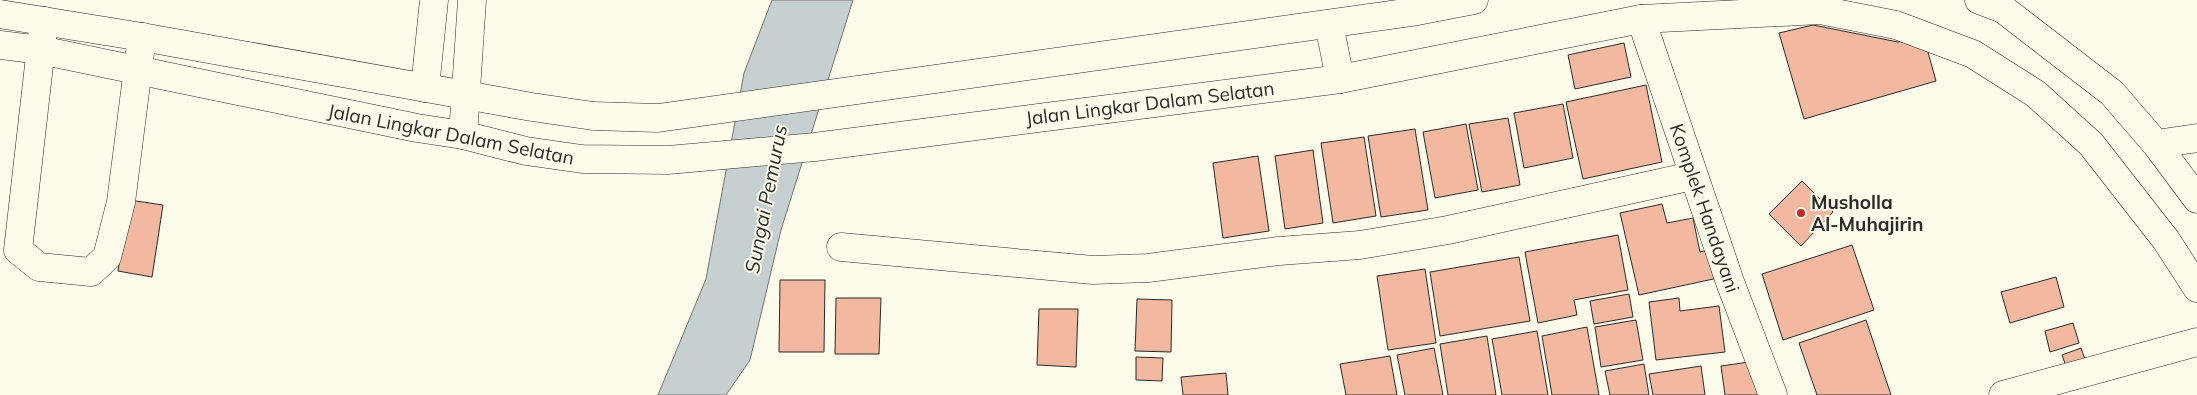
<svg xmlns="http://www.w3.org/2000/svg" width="2197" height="395" font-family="Mulish,sans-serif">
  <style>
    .water { fill: #c7d0d0; stroke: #74746e }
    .building { fill: #f2b8a0; stroke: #2b2b2b }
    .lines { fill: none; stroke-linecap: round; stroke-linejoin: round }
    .minor-casing { stroke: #2b2b2b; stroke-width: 29 }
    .major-casing { stroke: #2b2b2b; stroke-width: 29 }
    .minor { stroke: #fdfbea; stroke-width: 28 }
    .major { stroke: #fdfbea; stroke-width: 28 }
    .poi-dot { fill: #c62828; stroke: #fdfbea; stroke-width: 2 }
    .labels { text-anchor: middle; stroke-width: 4; stroke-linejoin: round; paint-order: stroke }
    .street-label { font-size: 19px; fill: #2b2b2b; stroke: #fdfbea }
    .poi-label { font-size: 19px; font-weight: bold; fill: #2b2b2b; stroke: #fdfbea; text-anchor: start }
    .water-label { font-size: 20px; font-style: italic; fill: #2b2b2b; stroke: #fdfbea }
  </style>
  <rect width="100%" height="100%" fill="#fdfbea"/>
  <path class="water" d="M772,0h81l-72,230 -31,130 -24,35h-68l48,-116 38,-206z"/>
  <g class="building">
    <path d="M1813,25l85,17 26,-4 12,43 -132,38 -25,-86z"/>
    <path d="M1624,43l7,34 -56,12 -7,-34z"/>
    <path d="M1646,85l16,77 -79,17 -17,-77z"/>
    <path d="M1563,104l10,54 -49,10 -10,-55z"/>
    <path d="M1508,118l12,67 -38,7 -13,-68z"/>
    <path d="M1466,124l12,66 -43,8 -12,-66z"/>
    <path d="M1415,129l13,81 -47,7 -13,-81z"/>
    <path d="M1364,137l12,79 -43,7 -12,-80z"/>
    <path d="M1313,150l10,73 -38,6 -10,-73z"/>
    <path d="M1258,156l11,75 -46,7 -10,-75z"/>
    <path d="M1802,181l31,31 -32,34 -32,-32z"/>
    <path d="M129,200l34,5 -11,72 -34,-6z"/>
    <path d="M1662,204l5,19 26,-5 7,34 12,-3 6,29 -79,17 -19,-82z"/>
    <path d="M1618,235l10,55 -54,10 3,15 -39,8 -13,-71z"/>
    <path d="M1852,245l22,65 -91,30 -21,-66z"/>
    <path d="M1519,257l11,64 -90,15 -10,-64z"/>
    <path d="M1425,269l11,74 -48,7 -11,-74z"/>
    <path d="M2056,277l8,30 -54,16 -9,-31z"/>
    <path d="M780,280h45l-1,72h-45z"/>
    <path d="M1629,294l4,23 -39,7 -4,-23z"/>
    <path d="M836,298h45l-2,56h-44z"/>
    <path d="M1679,298l1,13 39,-5 6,46 -69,8 -7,-58z"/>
    <path d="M1137,299l35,1 -1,52 -36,-1z"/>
    <path d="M1039,309h39l-2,58 -39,-2z"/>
    <path d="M1636,320l7,40 -42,7 -6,-40z"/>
    <path d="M1866,320l25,75h-74l-18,-52z"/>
    <path d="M2073,323l6,20 -29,9 -5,-21z"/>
    <path d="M1587,327l12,68h-47l-10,-59z"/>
    <path d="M1537,331l11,64h-46l-10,-56z"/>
    <path d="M1487,336l9,59h-48l-8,-51z"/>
    <path d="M1434,348l9,47h-38l-8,-40z"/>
    <path d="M2081,348l6,17 -19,7 -6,-17z"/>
    <path d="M1390,356l7,39h-51l-6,-31z"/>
    <path d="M1136,357l27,1 -1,23 -26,-1z"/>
    <path d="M1756,361l5,34h-36l-4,-29z"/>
    <path d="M1644,364l5,31h-39l-5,-24z"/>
    <path d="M1701,366l4,29h-52l-4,-21z"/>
    <path d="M1226,373l2,22h-45l-2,-18z"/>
  </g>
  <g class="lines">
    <defs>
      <g id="minor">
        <path d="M1641,19l89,263 43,113"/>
        <path d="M44,21l-26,229 21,17 52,5 16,-15 14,-55 21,-165"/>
        <path d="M425,88l9,-88"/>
        <path d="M463,135l9,-135"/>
        <path d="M2156,144l41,-6"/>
        <path d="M841,247l252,23 55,-2 131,-17 81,-6 88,-15 244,-54"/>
        <path d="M2003,395l194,-53"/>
      </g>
      <g id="major">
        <path d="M1979,0l24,9 109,84 44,51 41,55"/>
        <path d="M0,14l142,23 390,70 61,9 65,2 754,-106 62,-12"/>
        <path d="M1329,24l11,55"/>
        <path d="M0,45l40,5 377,78 46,7 63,16 56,8 86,1 147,-13 525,-68 301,-60 179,-9 76,15 77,29 63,40 55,50 75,96 31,48"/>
      </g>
    </defs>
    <use href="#minor" class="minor-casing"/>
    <use href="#major" class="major-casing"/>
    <use href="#minor" class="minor"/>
    <use href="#major" class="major"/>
  </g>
  <circle class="poi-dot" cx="1801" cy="213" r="5"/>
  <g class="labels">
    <g class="street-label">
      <text transform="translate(1150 103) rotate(-7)" y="7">Jalan Lingkar Dalam Selatan</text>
      <text transform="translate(451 134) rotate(11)" y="7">Jalan Lingkar Dalam Selatan</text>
      <text transform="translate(1705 208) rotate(71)" y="7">Komplek Handayani</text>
    </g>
    <g class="poi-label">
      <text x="1811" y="209">Musholla<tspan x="1811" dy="22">Al-Muhajirin</tspan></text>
    </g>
    <g class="water-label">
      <text transform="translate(766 199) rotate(-79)" y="7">Sungai Pemurus</text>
    </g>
  </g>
</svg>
